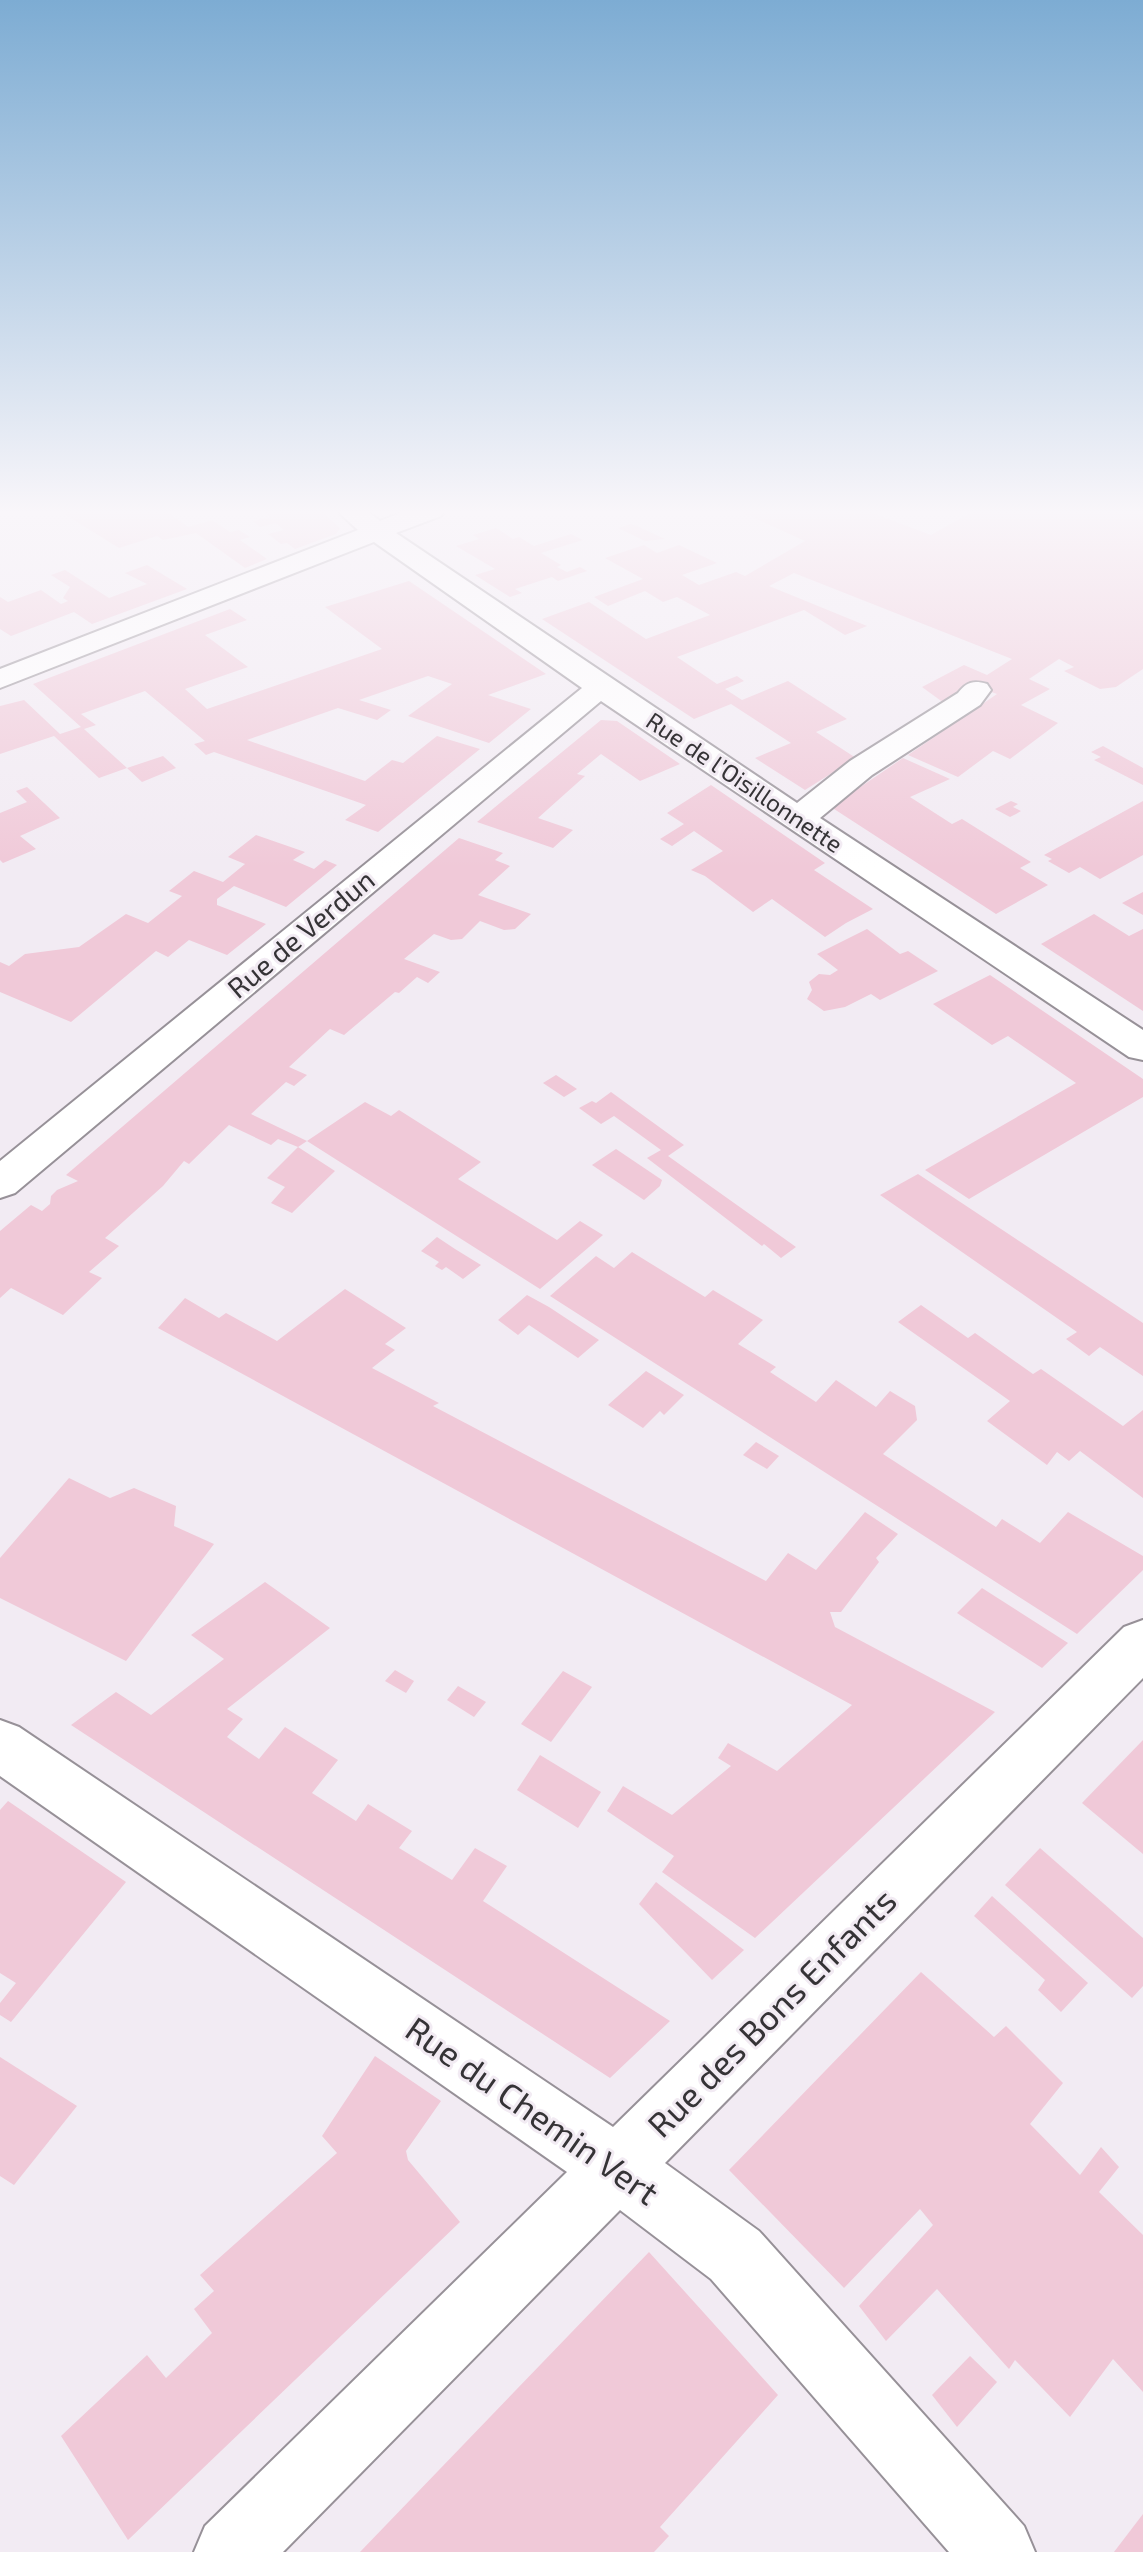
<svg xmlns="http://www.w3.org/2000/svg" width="1143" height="2552" font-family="'Exo 2',sans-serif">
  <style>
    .building { fill: #f0c9d8 }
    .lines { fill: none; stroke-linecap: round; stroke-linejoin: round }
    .minor-casing { stroke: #979198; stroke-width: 4 }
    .minor { fill: #fff; fill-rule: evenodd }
    .labels { text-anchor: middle; stroke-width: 6; stroke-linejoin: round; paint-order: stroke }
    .far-street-label { font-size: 24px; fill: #353336; stroke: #f2ebf3 }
    .street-label { font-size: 28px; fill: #353336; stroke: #f2ebf3 }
    .near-street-label { font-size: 34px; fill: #353336; stroke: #f2ebf3 }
  </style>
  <rect width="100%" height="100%" fill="#f2ebf3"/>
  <g class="building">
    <path d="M67,510h98l23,17 24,-7 18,12 9,-2 11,7 -10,3 27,19 -22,9 -49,-35 -33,7 -6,-4 -38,12 -58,-36z"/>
    <path d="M263,510h57l20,18 -4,6 -41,15 -8,-6 -6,1 -13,-10 16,-4 -8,-7 -16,4 -7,-6 17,-4z"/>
    <path d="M737,510h106l11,5 10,-5 67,25 44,-25h168v159l-27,18 -16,2 -36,-18 10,-4 -15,-8 -30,20 21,10 -29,16 37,18 -48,36 -17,-8 -35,26 -50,-22 89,-61 -25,-9 -28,18 -22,-16 42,-22 23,10 25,-16 -218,-86 -25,13 98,40 -22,9 -41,-25 -127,47 40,27 20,-8 7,5 -19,8 17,11 46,-19 59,38 -31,13 40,26 -51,32 -50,-32 36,-15 -60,-39 -37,15 -152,-100 47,-17 57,37 64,-24 -33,-18 -14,5 -18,-11 -37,15 -14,-9 49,-18 -38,-21 39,-13 13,8 22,-8 38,18 -35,12 17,10 37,-13 9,4 60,-35z"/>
    <path d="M631,524l6,2 28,13 -20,2 -27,-13z"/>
    <path d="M496,528l17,11 6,-2 15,9 37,-12 12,6 -42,13 20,12 -4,2 10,5 13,-5 7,4 -29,10 -6,-4 -37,12 7,4 -12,4 -35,-22 20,-6 -39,-23 23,-7 -6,-4z"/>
    <path d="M147,565l40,24 -95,35 -18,-12 -63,24 -11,-7v-32l8,5 33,-12 20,14 7,-3 -5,-3 7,-11 -19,-12 14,-5 44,28 38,-14 -22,-11z"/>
    <path d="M409,581l137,93 -58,21 43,14 -42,34 -81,-27 44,-32 -24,-8 -69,24 32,10 -14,10 -39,-12 -91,32 118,41 27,-21 11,3 34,-27 43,13 -102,83 -33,-12 21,-15 -152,-53 -8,3 -12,-11 11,-3 -60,-50 -64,23 15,11 -12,4 43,39 -28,10 -45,-42 -54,18v-48l24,-6 36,34 21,-7 -48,-43 197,-75 17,11 -42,15 43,32 -63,22 22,20 175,-60 -57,-42z"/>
    <path d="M601,720l16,1 63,43 -40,17 -39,-27 -24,20 8,2 -47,42 35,12 -20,18 -76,-26z"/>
    <path d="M1103,746l40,22v17l-49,-25 7,-3 -10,-5z"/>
    <path d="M163,756l13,12 -34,14 -15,-14z"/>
    <path d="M903,758l47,21 -40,18 42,27 10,-5 69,43 -11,6 28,17 -52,29 -165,-107z"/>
    <path d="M711,785l114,78 -11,7 59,39 -27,14 -21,14 -53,-38 -19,13 -48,-36 -14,-6 32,-19 -29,-20 -22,15 -12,-7 24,-15 -17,-11z"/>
    <path d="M27,787l33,31 -40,18 16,13 -33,14 -3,-3v-47l27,-11 -11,-11z"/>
    <path d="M1011,801l7,3 -5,3 8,4 -5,3 -6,3 -15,-8z"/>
    <path d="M1143,801v54l-43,24 -20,-12 -11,6 -21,-12 4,-2 -8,-4z"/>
    <path d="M256,835l49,17 -12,8 21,9 11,-9 12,5 -51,42 -52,-21 -17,13v6l49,19 -39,31 -38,-15 -21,17 -12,-6 -85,71 -71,-30v-30l9,4 16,-12 54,-7 47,-33 22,9 34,-27 -13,-5 25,-20 29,11 22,-18 -17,-7z"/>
    <path d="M459,838l44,15 -8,7 15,6 -32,29 53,19 -16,15 -11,1 -24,-9 -18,18 -11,1 -17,-6 -30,25 36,13 -12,11 -11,-6 -18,16 -4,-1 -51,43 -14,-6 -41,38 18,8 -13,11 -8,-4 -35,32 56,27 58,-39 26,14 8,-6 82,52 -23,17 99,61 23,-19 23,14 -63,54 -233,-148 -9,6 37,24 -43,42 -21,-10 14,-16 -18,-9 31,-31 -20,-8 -7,6 -42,-20 -40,39 -5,-3 -21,25 -58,52 14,8 -30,26 13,6 -39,37 -52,-27 -11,10v-67l31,-26 11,6 8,-7 1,-8 6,-6 21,-9 -12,-6z"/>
    <path d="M1143,892v23l-21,-12z"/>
    <path d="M1094,914l35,22 14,-7v82l-102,-67z"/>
    <path d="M867,929l33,25 8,-3 30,20 -58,29 -9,-6 -26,13 -21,4 -17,-12 5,-9 -3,-8 10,-8 11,1 8,-5 -21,-16z"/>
    <path d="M990,975l153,104v18l-174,102 -44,-29 151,-87 -68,-47 -16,9 -59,-41z"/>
    <path d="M556,1075l21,14 -13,8 -21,-14z"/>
    <path d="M611,1092l73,53 -16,11 128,91 -15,11 -17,-14 -2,2 -115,-88 14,-8 -47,-34 -13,8 -22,-16 13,-7 4,2z"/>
    <path d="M616,1149l46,31 -2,6 -16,14 -52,-35z"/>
    <path d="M918,1174l225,149v53l-43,-29 -11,9 -23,-17 11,-7 -197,-137z"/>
    <path d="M437,1237l18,12 26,16 -18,14 -17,-12 -4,3 -7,-4 4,-4 -18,-11z"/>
    <path d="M632,1252l73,45 8,-7 50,30 -25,24 38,23 -6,5 46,30 20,-22 40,27 14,-16 25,15 2,14 -34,34 113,73 6,-8 38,24 28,-31 75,44v14l-66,64 -527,-338 46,-40 18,12z"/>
    <path d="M345,1289l61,39 -21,16 10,6 -23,18 67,35 -6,3 333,175 22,-28 28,17 49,-58 33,22 -22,24 3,4 -38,50h-11l5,15 160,85 -240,226 -93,-66 12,-16 -67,-45 16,-25 49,29 59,-49 -13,-8 10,-15 49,28 75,-66 -694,-377 27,-30 34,20 7,-5 51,28z"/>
    <path d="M527,1295l22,12 50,33 -21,18 -49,-33 -11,10 -20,-15z"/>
    <path d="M921,1305l47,33 7,-5 58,41 8,-5 82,57 20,-16v88l-63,-47 -11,10 -12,-9 -10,13 -60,-44 23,-20 -112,-79z"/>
    <path d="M646,1371l38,24 -20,20 -4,-4 -17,17 -35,-23z"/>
    <path d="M756,1442l23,14 -12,13 -24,-14z"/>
    <path d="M69,1478l41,20 24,-10 42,18 -2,20 40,18 -88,117 -126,-63v-40z"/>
    <path d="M265,1582l65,46 -103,81 16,10 -16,18 32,22 26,-32 53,33 -26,33 44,28 12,-17 44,27 -13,17 53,32 23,-32 32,18 -24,35 187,120 -60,57 -539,-353 45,-33 35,23 73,-56 -33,-24z"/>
    <path d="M982,1588l86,55 -26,25 -85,-55z"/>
    <path d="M395,1670l19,11 -8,12 -21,-12z"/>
    <path d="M563,1671l29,16 -41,55 -30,-18z"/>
    <path d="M458,1686l28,16 -12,15 -27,-17z"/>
    <path d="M1143,1740v114l-61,-51z"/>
    <path d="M540,1755l61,37 -23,36 -61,-38z"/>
    <path d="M8,1801l118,81 -115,140 -11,-7v-12l16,-20 -16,-10v-163z"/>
    <path d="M1040,1848l103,90v48l-11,12 -127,-113z"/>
    <path d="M656,1882l88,68 -32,30 -73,-76z"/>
    <path d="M992,1896l96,87 -27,29 -23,-22 7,-10 -71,-64z"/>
    <path d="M921,1972l73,65 12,-11 57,57 -33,41 50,51 21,-28 18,20 -20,25 44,43v157l-30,-33 -43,58 -55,-57 -6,9 -72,-80 -51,52 -27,-35 74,-81 -13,-16 -76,79 -115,-118z"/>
    <path d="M375,2056l66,45 -35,50 2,9 52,62 -332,318 -67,-104 86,-81 19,23 46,-45 -18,-24 20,-18 -14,-16 137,-122 -15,-17z"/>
    <path d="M0,2057l77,49 -63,79 -14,-9z"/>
    <path d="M649,2252l129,143 -118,132 9,9 -15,16h-294z"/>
    <path d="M970,2356l27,26 -40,45 -25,-32z"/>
    <path d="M1143,2514v38h-29z"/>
  </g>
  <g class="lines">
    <defs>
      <g id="minor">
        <path d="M336,510h30l14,11 27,-11h38l-4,6 -45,17 401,270 53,-42 108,-68c9,-11 15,-13 29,-9l4,6 -11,15 -108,70 -52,43 323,212v30l-14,-3 -528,-356 -586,492 -15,5v-37l582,-473 -208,-146 -374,146v-19l358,-139z"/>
        <path d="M1143,1620v58l-478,485 94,68 265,295 11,26h-86l-238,-273 -91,-69 -337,342h-89l11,-26 362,-354 -567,-396v-56l19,7 594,400 511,-500z"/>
      </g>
    </defs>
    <use href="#minor" class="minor-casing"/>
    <use href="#minor" class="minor"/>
  </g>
  <linearGradient id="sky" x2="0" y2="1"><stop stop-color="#7dacd3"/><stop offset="0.59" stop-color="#f9f6fa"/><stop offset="1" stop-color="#f9f6fa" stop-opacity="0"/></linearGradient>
  <rect width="1143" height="868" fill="url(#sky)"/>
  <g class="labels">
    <g class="far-street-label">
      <text transform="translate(744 783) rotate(34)" y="8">Rue de l’Oisillonnette</text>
    </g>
    <g class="street-label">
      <text transform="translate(301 934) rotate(-40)" y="10">Rue de Verdun</text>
    </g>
    <g class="near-street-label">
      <text transform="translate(772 2013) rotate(-45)" y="12">Rue des Bons Enfants</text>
      <text transform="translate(532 2111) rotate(35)" y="12">Rue du Chemin Vert</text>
    </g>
  </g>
</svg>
